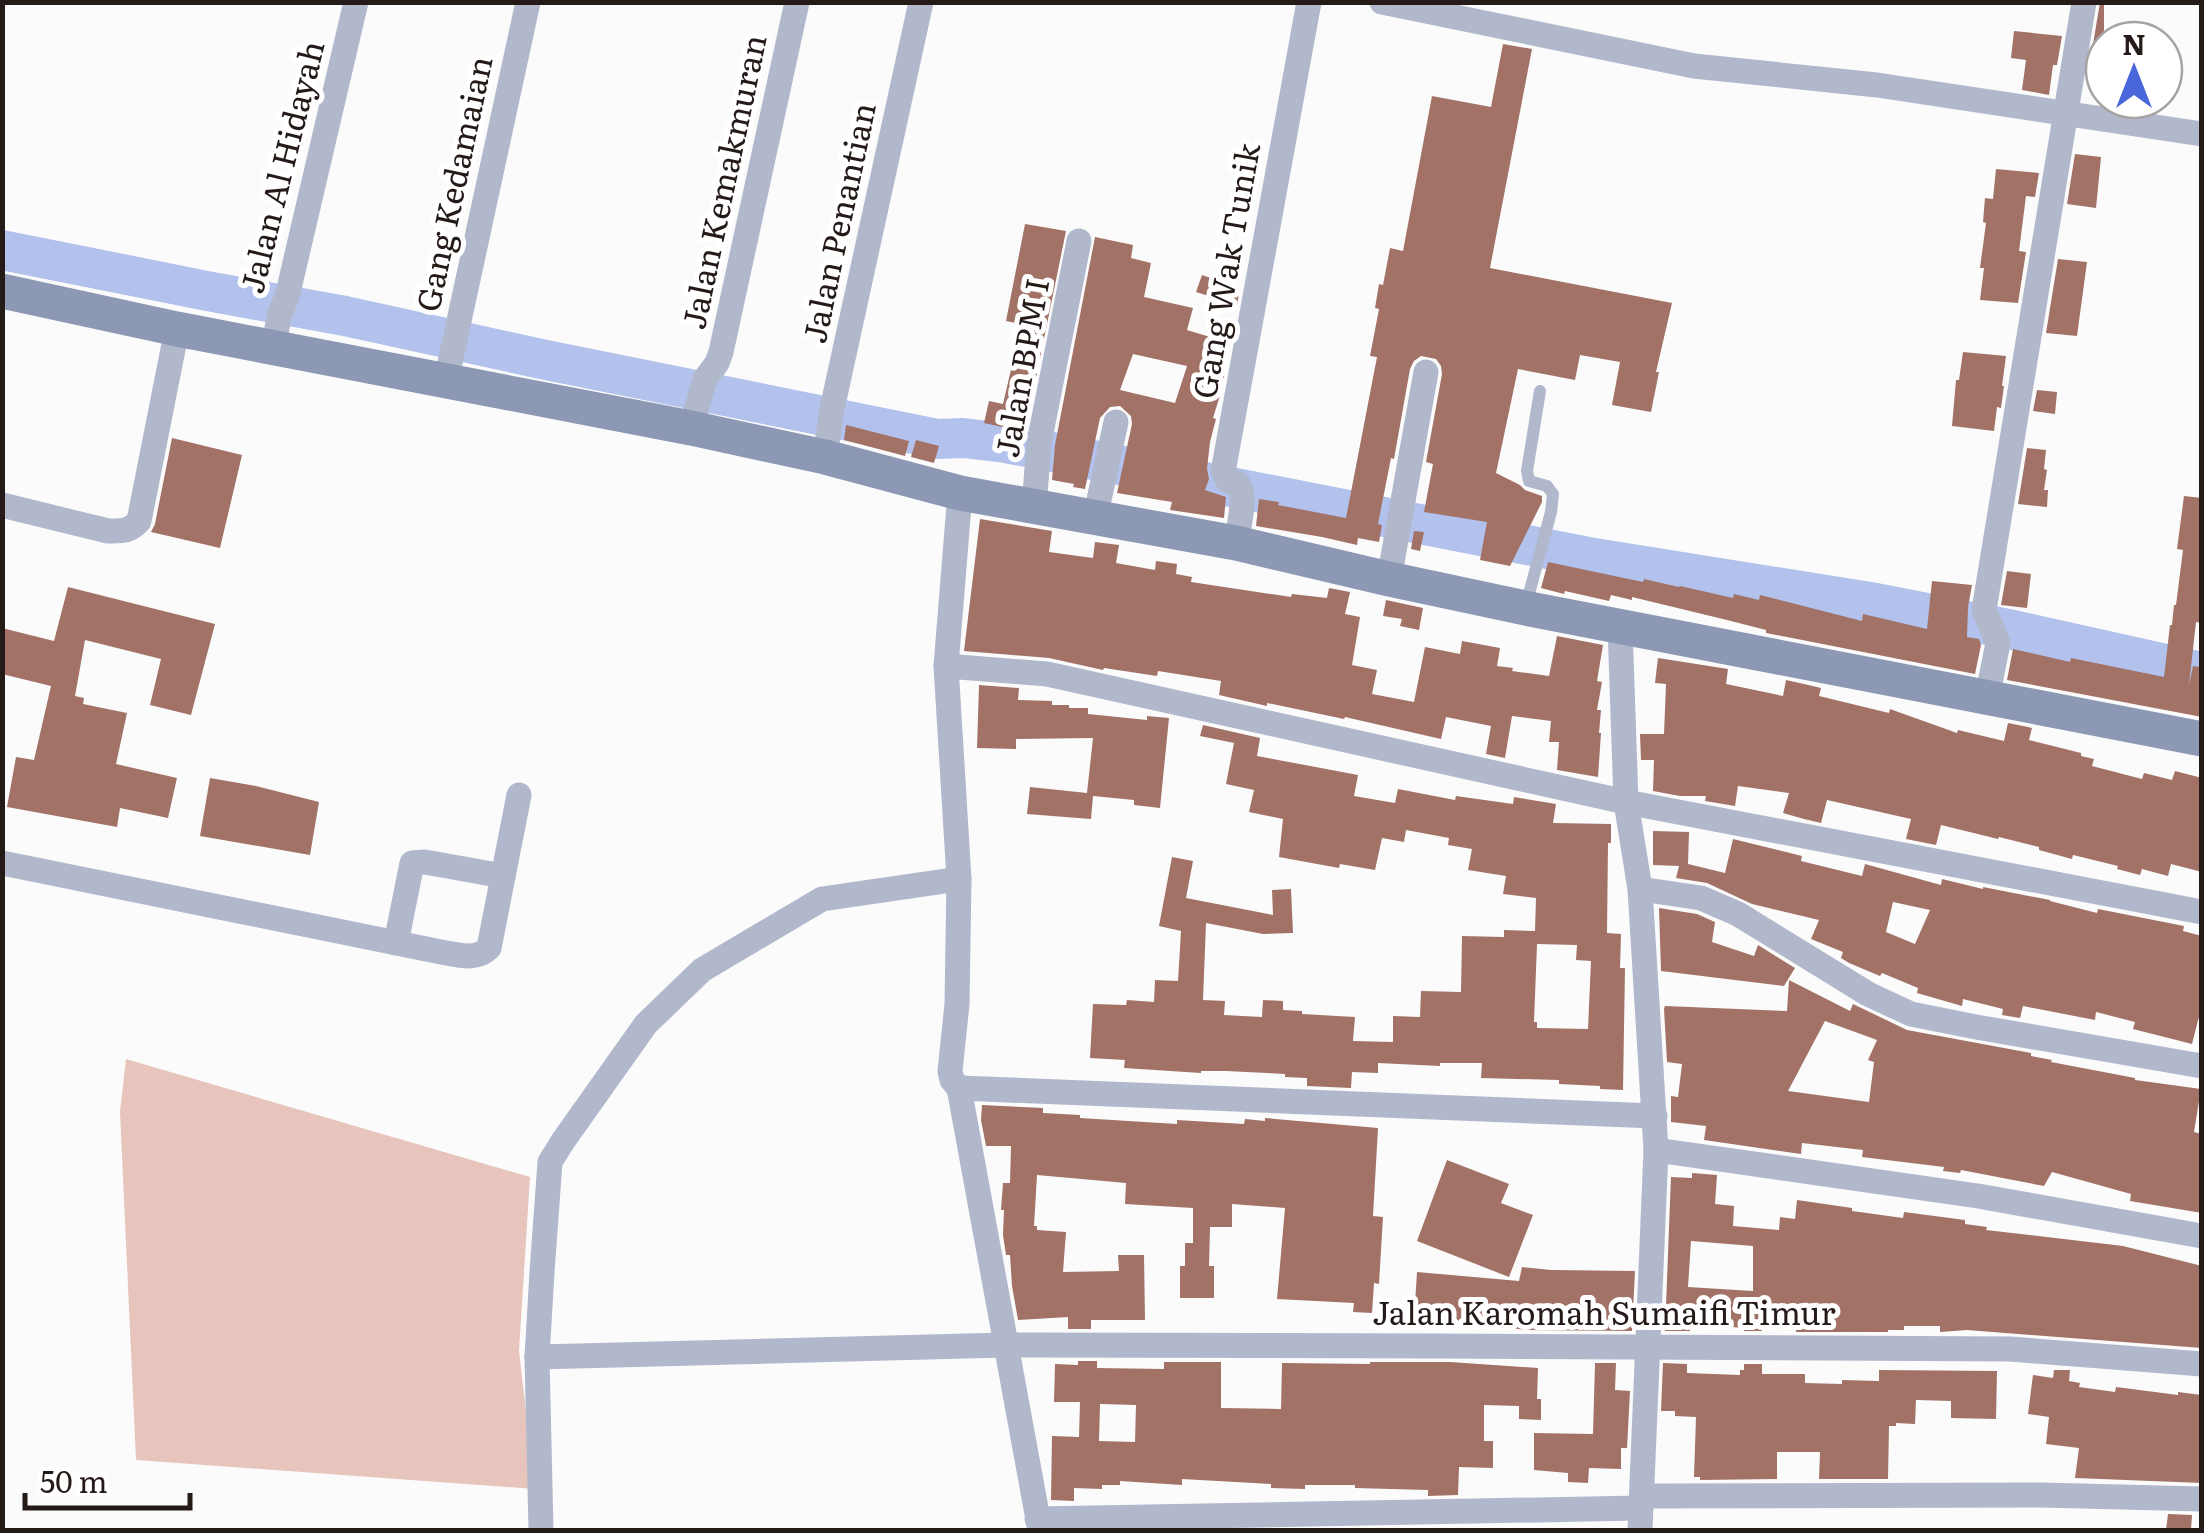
<svg xmlns="http://www.w3.org/2000/svg" width="2204" height="1533" font-family="Literata,serif">
  <style>
    .green { fill: #e7c5bd }
    .lines { fill: none; stroke-linecap: round; stroke-linejoin: round }
    .river { stroke: #b2c2ed; stroke-width: 40 }
    .building { fill: #a27267; fill-rule: evenodd }
    .lane { stroke: #b1b8cc; stroke-width: 12 }
    .street { stroke: #b1b8cc; stroke-width: 25 }
    .secondary { stroke: #8d98b4; stroke-width: 35 }
    .labels { text-anchor: middle; stroke-width: 10; stroke-linejoin: round; paint-order: stroke }
    .street-label { font-size: 32px; fill: #241a17; stroke: #fff }
  </style>
  <rect width="100%" height="100%" fill="#fbfbfb"/>
  <path class="green" d="M126,1059l404,118 -11,174 16,138 -399,-29 -16,-348z"/>
  <g class="lines">
    <path class="river" d="M2,250l205,41 138,25 201,44 392,79 25,-1 43,5 582,114 282,45 143,28 189,42"/>
  </g>
  <g class="building">
    <path d="M2100,2h4v69l-15,-2z"/>
    <path d="M2014,31l48,5 -5,29h-4l-4,30 -27,-5 4,-30 -15,-2z"/>
    <path d="M1503,44l29,5 -42,219 182,35 -16,69h3l-8,40 -39,-7 8,-43 -40,-7 -5,25 -57,-11 -22,104 24,12 5,5 17,6v6l-32,64 -30,-6 7,-38 -63,-10 9,-48 -7,-2 16,-88 -1,-8 -5,-7 -15,-3 -7,5 -4,8 -16,90 -3,-1 -13,66 4,1 -3,17 -21,-4 -1,7 -35,-8 -66,-11 3,-27 20,3 -1,3 68,13 31,-161 -7,-1 9,-47 -4,-1 4,-24 4,1 7,-37 13,3 29,-155 59,11z"/>
    <path d="M2075,154l26,3 -5,51 -29,-4z"/>
    <path d="M1996,169l43,4 -4,24 -9,-1 -7,55 7,1 -8,51 -38,-3 4,-32h-4l6,-45 -3,-1 2,-24 8,1z"/>
    <path d="M1025,224l41,7 -41,201 -41,-9 5,-22 14,3 10,-43h-2l9,-37 -14,-3z"/>
    <path d="M1095,237l38,8 -2,13 20,5 -7,34 49,11 -6,22 43,13 -9,49 -8,26 3,1 -6,23 -3,27 2,10 -4,11 21,7 -2,21 -54,-8 2,-8 -55,-9 15,-69 -1,-8 -11,-10 -10,1 -10,11 -15,71 -12,-2 1,-3 -22,-4 3,-35zM1133,354l54,12 -12,37 -55,-13z"/>
    <path d="M2058,259l29,3 -10,74 -31,-3z"/>
    <path d="M1202,275l38,13 -3,17 -41,-13z"/>
    <path d="M1963,352l43,4 -4,30h2l-3,22 -4,-1 -3,24 -42,-5 4,-46h3z"/>
    <path d="M2037,390l20,2 -2,22 -22,-3z"/>
    <path d="M846,425l63,16 -4,15 -61,-16z"/>
    <path d="M172,438l70,17 -22,93 -69,-16 4,-8z"/>
    <path d="M916,440l23,6 -5,17 -23,-6z"/>
    <path d="M2027,448l19,2 -2,19 3,1 -3,20h4l-1,17 -29,-3z"/>
    <path d="M2184,496l18,2v125l-6,-1 -7,63 4,-19 9,1v50l-195,-37 6,-31 57,13 1,-4 93,19 6,-52h2l2,-20h2l7,-55 -6,-1z"/>
    <path d="M980,519l72,12 -3,21 44,6 2,-16 24,3 -3,18 39,7 1,-9 21,3 -1,10 16,3 -1,5 100,15 1,-3 35,4 2,-10 21,4 -5,22 15,3 -8,48 25,5 -5,24 42,8 11,-55 35,7 2,-13 38,7 -3,18 16,2 -1,3 37,5 8,-40 46,9 -6,36 5,1 -5,28h4l-2,23h2l-3,44 -41,-7 2,-28h-10l2,-21 -39,-5 -7,42 -19,-4 5,-28 -45,-9 -5,22 -96,-22 -1,2 -77,-16v3l-48,-11 2,-14 -63,-10 -1,5 -53,-8 -1,2 -54,-12 -85,-7z"/>
    <path d="M1414,531l10,1 -4,19 -9,-2z"/>
    <path d="M1548,562l71,15 24,5 1,-3 35,8 1,-1 53,12 1,-4 25,6 1,-5 102,26 1,-7 64,15 5,-48 40,4 -4,22 -1,30 12,2 2,6 -6,29 -209,-41v-3l-39,-10 -95,-23v3l-21,-5 -2,6 -44,-10 -1,3 -23,-6z"/>
    <path d="M2007,571l24,3 -4,34 -26,-3z"/>
    <path d="M68,587l147,37 -24,91 -41,-10 11,-46 -76,-19 -10,56 9,2 -1,6 44,9 -11,51 61,14 -9,40 -48,-10 -3,19 -110,-20 9,-50 18,3 17,-74 -49,-12v-46l52,13z"/>
    <path d="M1386,600l37,8 -4,22 -19,-4 2,-7 -19,-3z"/>
    <path d="M1658,658l70,11 -2,15 57,12 3,-16 18,4 17,4 -2,8 70,17 1,-4 67,24 1,-3 46,11 4,-18 20,4 4,1 -3,12 52,13v3l13,3 -2,7 50,13 2,-6 28,7 3,-9 27,7v94l-31,-8 -3,12 -26,-7 -2,6 -23,-6 1,-3 -45,-11 -1,4 -33,-9v-3l-40,-10 -1,2 -57,-14 -5,20 -30,-6 5,-20 -84,-19 -6,23 -17,-4 -21,-6 6,-20 -51,-7 -3,20 -30,-5 1,-5h-26l-27,-5 1,-31h-13l-1,-26h24l2,-50 -11,-1z"/>
    <path d="M979,685l40,3 -1,12 34,1v4h17v3h19v6l59,6v-4l22,2 -9,90 -26,-3v-5l-41,-4 -2,23 -64,-5 3,-27 57,6 6,-55 -77,1v10l-39,-1z"/>
    <path d="M1203,725l57,13 -3,18 101,19 -4,21 41,7 3,-14 57,11 1,-4 57,8 1,-7 42,7 -3,19 58,1v19h-3l-1,90 14,1 -1,34h5l-2,122 -23,-1v-3l-41,-2v-4l-78,-2 1,-15h-42v3l-62,-3v10l-26,-1 -1,16 -44,-2v-8l-22,-1v-3l-59,-3h-25v2l-77,-5 1,-8 -35,-2 3,-54 33,1 1,-5 27,2 1,-22 23,1 3,-50 -22,-5 13,-69 21,4 -7,37 87,17 -1,-25 19,-1 2,44 -30,1 -57,-11 -3,77 22,1 -1,14 38,2 1,-17 20,1v9l19,1v3l53,3 -2,24 40,1v-26l27,1 1,-26 40,1 1,-56 42,1v-7l31,1 1,-33 -33,-4 3,-18 -38,-6 4,-21 -24,-4 1,-7 -43,-8 -2,12 -22,-4 -7,32 -35,-6 -1,4 -60,-11 4,-38 -34,-7 5,-22 -28,-6 8,-41 -34,-7zM1537,944l40,1 -1,15 15,1 -3,68 -51,-1v-6h-3z"/>
    <path d="M210,778l46,8 63,16 -9,53 -110,-19z"/>
    <path d="M1653,831l36,1 -1,32 37,9 8,-34 69,17 -1,5 61,15 3,-12 76,21 1,-6 41,10v-2l67,13v1l47,12 1,-4 86,17 -1,5 19,5v69l-10,39 -59,-15 2,-7 -39,-10 -1,8 -72,-14 -3,12 -18,-3 1,-6 -40,-10 -1,7 -45,-13 1,-5 -36,-15 -2,3 -31,-13 -8,-5 2,-6 -32,-13 8,-19 -67,-16 -45,-21 -31,-5 3,-12 -26,-1zM1893,902l37,8 -15,34 -29,-12z"/>
    <path d="M1659,908l38,6 18,8 -3,20 42,14 4,-11 37,23 -11,18 -123,-15z"/>
    <path d="M1789,980l61,31 3,-7 54,26 124,23v3l21,4 -1,2 84,16v2l66,9 -7,43 8,2v79l-72,-12 1,-7 -79,-22 -8,14 -83,-16 -1,3 -17,-2 1,-4 -82,-10 1,-7 -61,-7 -1,11 -97,-14 2,-14 -35,-4v-26l7,1 4,-33 -15,-2 -3,-53 1,-3 122,5zM1825,1021l52,19 -9,20 6,2 -5,40 -81,-11z"/>
    <path d="M982,1105l61,3v5l37,2v3l97,6v-4l67,4 1,-5 20,2v-3l113,10 -5,88 10,1 -4,67 -5,-1 -2,30 -19,-1 1,-9 -77,-4 8,-91 -53,-4v23h-22l-1,39h5v32h-34v-32h5v-23h8v-35l-68,-4 1,-21 -89,-8 -3,51h3v4l29,2 -3,40 56,-1 -1,-16h26l1,65h-54v9h-23v-12l-50,3 -6,-34 -2,-31h-4l-3,-20 1,-25h-3l2,-27h7l1,-37h-25l-5,-26z"/>
    <path d="M1447,1160l62,24 -8,19 32,12 -24,62 -92,-36z"/>
    <path d="M1692,1173l25,2 -2,29 19,2 -1,20 46,4 1,-13 15,2 2,-19 55,8v3l51,7 1,-6 61,8v4l22,3 -1,3 137,16 79,20v82l-235,-18 -27,2v-6h-36v4h-16v2h-92v-24h-34v23h-18v-3l-53,-4 -1,7h-25l6,-154 21,1zM1691,1241l62,5v45l-65,-4z"/>
    <path d="M1522,1267l29,3 84,1 -3,60 -104,-1 -114,-10 3,-48 102,9z"/>
    <path d="M1078,1361h19v7l67,1v-7h57v46l60,1 1,-46 88,1v-2h80l88,6 -1,31h4v21l-22,-1v-13l-35,-1v36h9v27l-34,-1 -1,28 -30,1v-6l-73,-2v-3h-50v4l-34,-1v-4l-89,-5v6l-62,-4v4h-18v4l-28,-1v13l-23,-1 1,-64 27,1 1,-35h-26l1,-38 23,1zM1100,1404l36,1 -1,37 -36,-1z"/>
    <path d="M1595,1363h21l-1,27 15,1 -3,57h-6v21l-32,-1 -1,15 -20,-1v-9l-34,-3v-37l59,1z"/>
    <path d="M1663,1363l24,1v9l53,2v-5h4v-6h18v10h43v9l37,1v-4l37,1v-11l118,1 -1,48 -45,-1v-17l-35,-1 -1,24 -19,-1v3h-7l-1,53h-69l1,-27h-43v27l-77,1v-3h-6l2,-60 -21,-1v-5h-14z"/>
    <path d="M2054,1370h16l-1,11 11,2 -1,4 36,5 1,-5 62,8v-3l24,3v88l-127,-5 4,-30 -33,-4 3,-27 -21,-3 5,-39 20,3z"/>
    <path d="M2168,1514l24,1 -1,15h-25z"/>
  </g>
  <g class="lines">
    <path class="lane" d="M1526,605l25,-93 2,-18 -6,-8 -18,-5 -2,-10 13,-80"/>
    <g class="street">
      <path d="M1382,2l312,64 183,19 325,49"/>
      <path d="M273,348l7,-35 7,-16 69,-295"/>
      <path d="M446,381l82,-379"/>
      <path d="M691,428l14,-49 12,-16 4,-11 76,-350"/>
      <path d="M825,457l7,-48 89,-407"/>
      <path d="M960,493l-14,173 13,213 -2,125 -7,67 2,9 7,8 81,442"/>
      <path d="M2,505l106,26c14,0 21,1 31,-10l38,-192"/>
      <path d="M1034,507l5,-64 40,-202"/>
      <path d="M1095,518l21,-96"/>
      <path d="M1236,543c2,-12 12,-52 1,-60 -2,-2 -6,-1 -9,-2l-5,-9 86,-470"/>
      <path d="M1389,579l37,-207"/>
      <path d="M1620,626l6,176 14,87 16,261 -16,380"/>
      <path d="M946,666l101,8 579,128 576,110"/>
      <path d="M1987,698l11,-55 -14,-33 100,-608"/>
      <path d="M2,863l439,89c17,3 35,9 48,-4l30,-153"/>
      <path d="M1640,889l61,9 37,16 130,80 43,20 65,13 226,39"/>
      <path d="M396,943l16,-80 13,-1 78,14"/>
      <path d="M959,1088l696,28"/>
      <path d="M1656,1150l322,46 224,40"/>
      <path d="M537,1357l468,-12 431,1 574,3 192,15"/>
      <path d="M1642,1496l399,-1 161,4"/>
      <path d="M1037,1519l604,-11"/>
      <path d="M541,1530l-4,-173 5,-85 8,-110 13,-21 83,-117 56,-54 120,-71 137,-20"/>
    </g>
    <path class="secondary" d="M2,291l175,38 514,99 134,29 135,36 276,50 153,36 136,29 677,131"/>
  </g>
  <g class="labels">
    <g class="street-label">
      <text transform="translate(283 167) rotate(-76)" y="11">Jalan Al Hidayah</text>
      <text transform="translate(725 182) rotate(-78)" y="11">Jalan Kemakmuran</text>
      <text transform="translate(455 184) rotate(-78)" y="11">Gang Kedamaian</text>
      <text transform="translate(840 223) rotate(-78)" y="11">Jalan Penantian</text>
      <text transform="translate(1227 271) rotate(-80)" y="11">Gang Wak Tunik</text>
      <text transform="translate(1023 368) rotate(-80)" y="11">Jalan BPM I</text>
      <text x="1604" y="1325">Jalan Karomah Sumaifi Timur</text>
    </g>
  </g>
  <rect width="2204" height="1533" fill="none" stroke="#241a17" stroke-width="10"/>
  <g transform="translate(2134 70)"><circle r="48" fill="#ffffff" stroke="#a7a3a2" stroke-width="2.5"/>
  <path d="M0-8L18 38L0 25L-18 38Z" fill="#4966da"/>
  <text y="-15" font-size="28" font-weight="bold" text-anchor="middle" fill="#241a17">N</text>
  </g>
  <path d="M25 1493v15h165v-15" fill="none" stroke="#241a17" stroke-width="5"/>
  <text x="40" y="1493" font-size="30" fill="#241a17" stroke="#ffffff" stroke-width="8" paint-order="stroke">50 m</text>
</svg>
